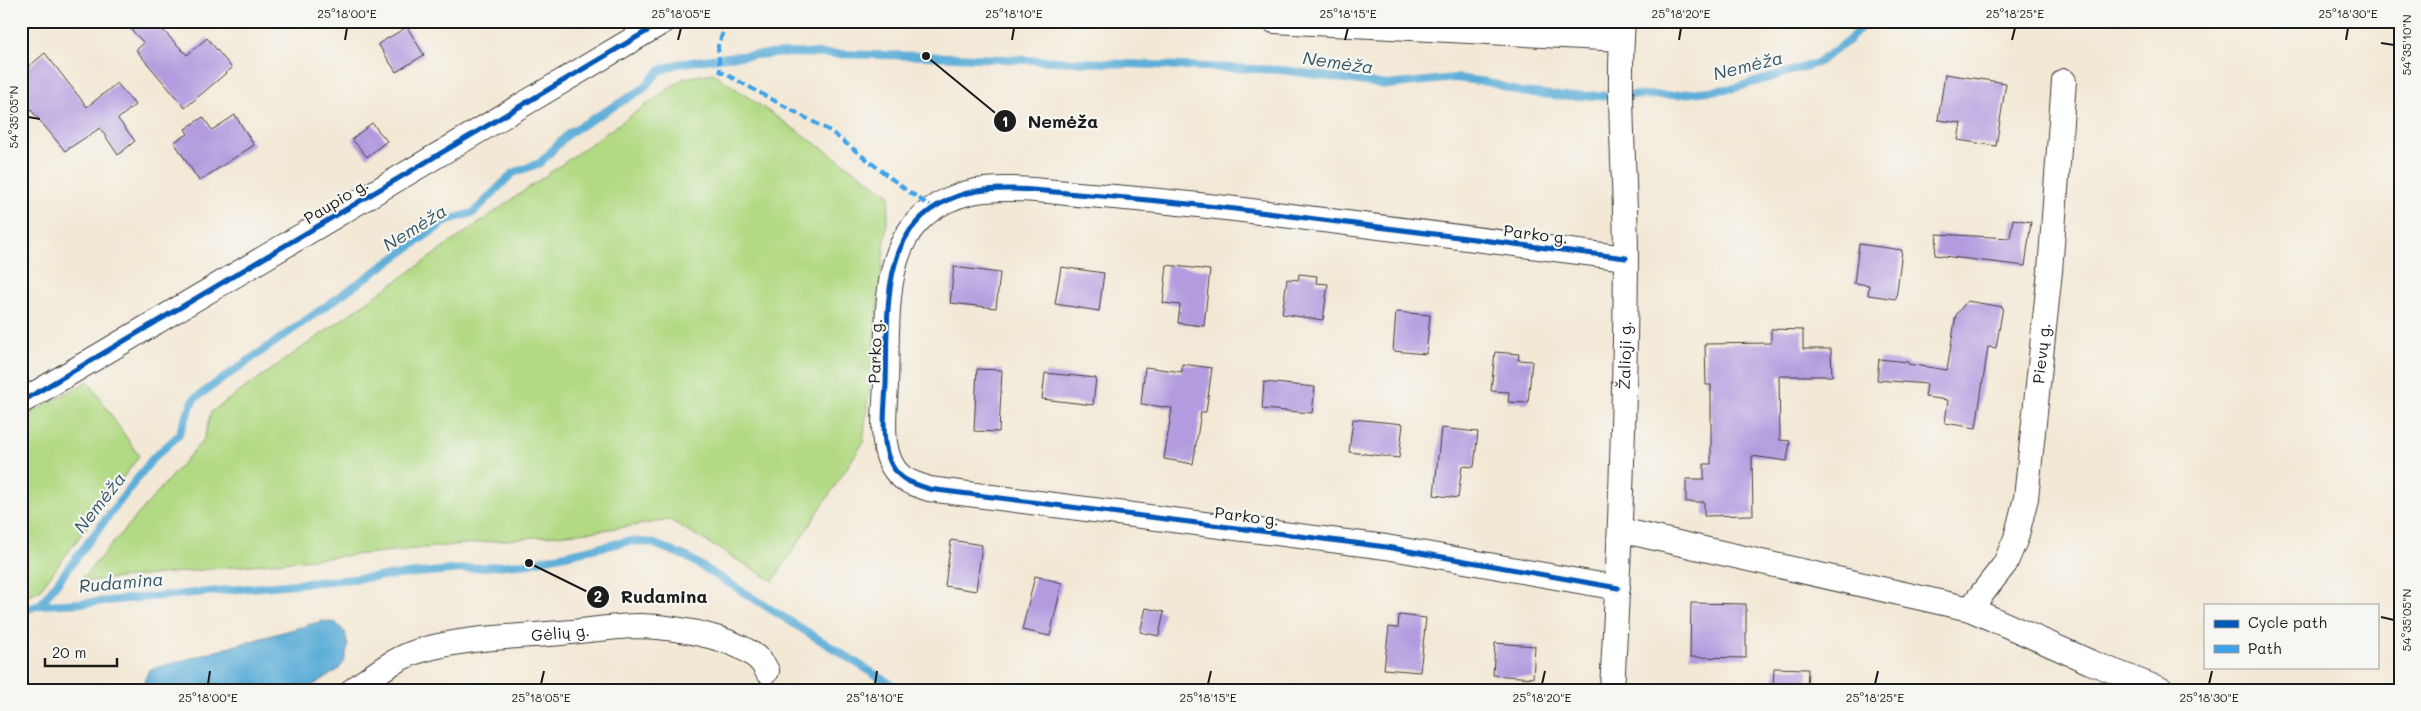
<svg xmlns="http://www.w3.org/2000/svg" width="2421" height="711" font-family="Mali,sans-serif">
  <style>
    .green { fill: #b2da84; stroke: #677b50 }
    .water { fill: #5daed8; stroke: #3c657a }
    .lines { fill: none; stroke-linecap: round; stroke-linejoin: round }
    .stream { stroke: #5daed8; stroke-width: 8 }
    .building { fill: #b29cdf }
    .minor-casing { stroke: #3c3b38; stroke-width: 26 }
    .minor { stroke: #fff; stroke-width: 24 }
    .quiet { stroke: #3da2ea; stroke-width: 4; stroke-dasharray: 8 4; stroke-linecap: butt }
    .cycleway-casing { stroke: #f6f6f2; stroke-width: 8 }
    .cycleway { stroke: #0057b8; stroke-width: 5 }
    .ticks { fill: none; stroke: #1c1c1c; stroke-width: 2 }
    .labels { text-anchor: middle; stroke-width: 4.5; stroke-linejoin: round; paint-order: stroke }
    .street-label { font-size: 16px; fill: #1c1c1c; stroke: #f6f6f2 }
    .water-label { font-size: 18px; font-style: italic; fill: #365667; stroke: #f6f6f2 }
    .leader { fill: none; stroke: #1c1c1c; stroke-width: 2 }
    .callout-dot { fill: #1c1c1c; stroke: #f6f6f2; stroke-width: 2 }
    .mark-label { font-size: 15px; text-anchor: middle; font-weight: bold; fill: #fff }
    .callout-label { font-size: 18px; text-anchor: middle; font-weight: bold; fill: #1c1c1c; stroke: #f6f6f2; stroke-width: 4.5; stroke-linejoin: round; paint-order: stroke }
    .neatline { fill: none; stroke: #1c1c1c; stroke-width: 2 }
    .ticks-label { font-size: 12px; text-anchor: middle; fill: #1c1c1c }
  </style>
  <rect width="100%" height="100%" fill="#f6f6f2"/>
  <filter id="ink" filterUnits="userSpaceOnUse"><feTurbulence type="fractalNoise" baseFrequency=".02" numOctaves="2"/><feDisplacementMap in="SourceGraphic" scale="10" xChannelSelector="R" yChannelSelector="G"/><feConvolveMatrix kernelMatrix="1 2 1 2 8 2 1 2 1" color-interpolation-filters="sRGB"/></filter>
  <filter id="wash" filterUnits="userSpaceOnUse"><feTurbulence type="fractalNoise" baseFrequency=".0096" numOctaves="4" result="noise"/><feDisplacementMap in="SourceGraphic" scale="20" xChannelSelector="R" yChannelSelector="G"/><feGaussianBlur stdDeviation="1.12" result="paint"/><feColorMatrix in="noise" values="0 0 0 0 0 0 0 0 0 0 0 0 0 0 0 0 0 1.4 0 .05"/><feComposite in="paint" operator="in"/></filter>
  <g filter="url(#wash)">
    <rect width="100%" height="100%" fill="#f3e8d5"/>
    <g class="green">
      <path d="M713,73l177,122 -27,248 -90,138 -103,-61 -73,11 -518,51 125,-143 7,-27 473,-334z"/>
      <path d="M88,381l51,75 -99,134 -19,8v-179z"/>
    </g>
    <path class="water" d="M322,621l14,2 9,9 3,14 -4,16 -6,8 -33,20h-161l1,-11 4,-9z"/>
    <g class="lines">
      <g class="stream">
        <path d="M40,605l113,-147 25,-22 16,-37 254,-179 25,-7 40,-40 27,-10 29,-30 74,-44 16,-18 18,-7 49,-7 58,-4 142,3 356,14 105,15 68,-7 33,4 33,10 42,4 111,-1 61,-7 82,-25 31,-22 19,-20"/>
        <path d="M21,611l19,-6 44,-2 445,-40 100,-22 23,2 35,14 213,133"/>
      </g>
    </g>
    <g id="blocks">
      <g class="building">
        <path d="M123,21h31l33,34 20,-17 25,30 -47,40 -49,-58 8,-7z"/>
        <path d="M407,27l17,28 -28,17 -18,-28z"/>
        <path d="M45,53l42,54 30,-24 18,22 -17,14 17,22 -17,14 -18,-27 -35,23 -44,-53v-25z"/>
        <path d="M1945,74l61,9 -10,63 -38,-6 3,-17 -23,-3z"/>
        <path d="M235,115l19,30 -55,36 -25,-39 14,-8 -3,-5 18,-12 9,13z"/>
        <path d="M372,123l15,18 -20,16 -15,-18z"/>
        <path d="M2013,219l18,3 -6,44 -90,-11 2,-21 73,4z"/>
        <path d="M1859,244l43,6 -6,49 -28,-4 1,-10 -15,-2z"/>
        <path d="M1167,265l43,5 -6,56 -26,-3 2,-18 -17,-2z"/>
        <path d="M954,267l46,6 -4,35 -46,-5z"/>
        <path d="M1061,267l43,6 -5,38 -44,-7z"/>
        <path d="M1299,274l18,2 -1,7 12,1 -5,36 -41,-6 5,-35 11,1z"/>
        <path d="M1967,301l36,6 -7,41 -8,-1 -12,81 -31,-5 3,-23 -23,-3 2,-13 -50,-4 2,-21 29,3v2l39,6 9,-55z"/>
        <path d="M1396,312l34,3 -4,39 -33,-3z"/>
        <path d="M1771,329l32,1v19h28l1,27h-53l1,64 10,1 -3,20 -35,-5 1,59 -49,1v-14h-18v-23h18v-15h7v-79h-5l-1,-41 66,-1z"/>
        <path d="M1495,352l24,2 -1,6 14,1 -4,42 -20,-1 1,-10 -18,-1z"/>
        <path d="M1182,364l30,4 -6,44h-5l-8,52 -29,-5 8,-51 -31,-4 4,-37 37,5z"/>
        <path d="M977,369l25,1 -3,62 -25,-1z"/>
        <path d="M1045,373l51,5 -3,27 -51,-6z"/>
        <path d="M1264,382l51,5 -3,26 -50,-4z"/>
        <path d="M1353,419l50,5 -4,34 -50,-6z"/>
        <path d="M1441,428l37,4 -4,35 -12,-1 -4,32 -24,-3z"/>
        <path d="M951,540l31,5 -6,46 -31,-5z"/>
        <path d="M1035,576l27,7 -12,53 -28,-6z"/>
        <path d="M1691,603l55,1v54l-56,-1z"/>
        <path d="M1146,608l18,4 -5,24 -19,-4z"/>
        <path d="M1399,615l27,3 -6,54 -36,-3 5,-42 9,1z"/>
        <path d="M1495,643l40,3 -2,32 -40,-3z"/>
        <path d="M1774,668l34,1 -1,21h-34z"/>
      </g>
    </g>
  </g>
  <g filter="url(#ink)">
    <use href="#blocks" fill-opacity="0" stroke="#3c3b38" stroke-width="1"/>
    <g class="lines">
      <defs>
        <g id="minor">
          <path d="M1274,21l348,18"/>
          <path d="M21,402l643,-381"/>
          <path d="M1620,530l350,79 120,53 72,28"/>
          <path d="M1618,588l-232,-41 -457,-58c-7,-3 -16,-5 -23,-9 -30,-18 -21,-67 -20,-96 2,-49 -5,-124 31,-162 16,-18 44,-30 68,-32 31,-3 61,1 92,4 53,4 105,9 158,15 130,16 260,33 391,49"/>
          <path id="s1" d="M1970,609l35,-45 11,-26 10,-40 24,-227 14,-190"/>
          <path id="s2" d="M353,690c21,-15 43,-33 69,-40 45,-13 92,-13 139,-17 26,-2 53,-7 79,-7 34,1 113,12 127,45"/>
          <path id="s3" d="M1612,690c8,-143 13,-287 14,-431 0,-79 -9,-158 -3,-238"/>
        </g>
      </defs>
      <use href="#minor" class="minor-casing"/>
      <use href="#minor" class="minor"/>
      <path class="quiet" d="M722,21l1,11 -5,14 2,25 110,60 75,58 28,19"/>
      <defs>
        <g id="cycleway">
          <path d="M21,402l643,-381"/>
          <path d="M1618,588l-232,-41 -457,-58c-7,-3 -16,-5 -23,-9 -30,-18 -21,-67 -20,-96 2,-49 -5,-124 31,-162 16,-18 44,-30 68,-32 31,-3 61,1 92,4 53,4 105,9 158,15 130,16 260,33 391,49"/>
        </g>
      </defs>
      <use href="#cycleway" class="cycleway-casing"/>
      <use href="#cycleway" class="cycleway"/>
    </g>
  </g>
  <path class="ticks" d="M345,40l2,-12M678,40l3,-12M1012,40l2,-12M1345,40l3,-12M1679,40l2,-12M2012,40l3,-12M2346,40l2,-12M2381,43l13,2M28,117l12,2M2381,617l13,3M208,684l2,-13M541,684l3,-13M875,684l2,-13M1208,684l3,-13M1542,684l3,-13M1875,684l3,-13M2209,684l3,-13"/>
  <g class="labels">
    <g class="street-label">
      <text transform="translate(336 201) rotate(-31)" y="6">Paupio g.</text>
      <text transform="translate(1536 234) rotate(7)" y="6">Parko g.</text>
      <text transform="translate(875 351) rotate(-88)" y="6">Parko g.</text>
      <text dy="6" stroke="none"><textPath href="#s1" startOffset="272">Pievų g.</textPath></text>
      <text dy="6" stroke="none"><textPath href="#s3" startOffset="335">Žalioji g.</textPath></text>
      <text transform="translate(1247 516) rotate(7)" y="6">Parko g.</text>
      <text dy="6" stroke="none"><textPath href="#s2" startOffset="220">Gėlių g.</textPath></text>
    </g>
    <g class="water-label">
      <text transform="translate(1338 63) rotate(8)" y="6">Nemėža</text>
      <text transform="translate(1748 66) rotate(-14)" y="6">Nemėža</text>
      <text transform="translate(415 228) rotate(-32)" y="6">Nemėža</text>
      <text transform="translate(100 503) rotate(-52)" y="6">Nemėža</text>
      <text transform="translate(121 583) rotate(-5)" y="6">Rudamina</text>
    </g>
  </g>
  <path class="leader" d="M926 56L1005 121M529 563L598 597"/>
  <g class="callout-dot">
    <circle cx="926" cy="56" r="5"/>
    <circle cx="529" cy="563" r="5"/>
    <circle cx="1005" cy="121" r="12"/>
    <circle cx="598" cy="597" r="12"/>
  </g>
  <g class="mark-label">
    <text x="1005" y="127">1</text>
    <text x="598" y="602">2</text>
  </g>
  <g class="callout-label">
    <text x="1063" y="128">Nemėža</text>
    <text x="664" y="603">Rudamina</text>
  </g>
  <rect width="2421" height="711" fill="none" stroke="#f6f6f2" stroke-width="55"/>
  <rect x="2204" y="604" width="175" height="65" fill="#f6f6f2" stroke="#9f9f9c"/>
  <rect x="2214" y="620" width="25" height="8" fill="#0057b8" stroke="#9f9f9c"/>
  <text x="2248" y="628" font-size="15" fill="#1c1c1c">Cycle path</text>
  <rect x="2214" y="645" width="25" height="8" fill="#3da2ea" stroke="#9f9f9c"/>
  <text x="2248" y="654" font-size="15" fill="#1c1c1c">Path</text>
  <path d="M45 658v8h72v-8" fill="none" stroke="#1c1c1c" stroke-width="2.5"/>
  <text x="52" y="658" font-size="15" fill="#1c1c1c" stroke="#f6f6f2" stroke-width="4" paint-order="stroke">20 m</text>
  <rect x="28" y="28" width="2366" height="656" class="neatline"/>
  <g class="ticks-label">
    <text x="347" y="18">25°18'00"E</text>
    <text x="681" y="18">25°18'05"E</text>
    <text x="1014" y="18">25°18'10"E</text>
    <text x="1348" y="18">25°18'15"E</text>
    <text x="1681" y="18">25°18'20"E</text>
    <text x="2015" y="18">25°18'25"E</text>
    <text x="2348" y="18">25°18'30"E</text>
    <text transform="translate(2407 45) rotate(-90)" y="4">54°35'10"N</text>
    <text transform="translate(14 117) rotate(-90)" y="4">54°35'05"N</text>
    <text transform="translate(2407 620) rotate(-90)" y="4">54°35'05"N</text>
    <text x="208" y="702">25°18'00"E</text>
    <text x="541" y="702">25°18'05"E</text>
    <text x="875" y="702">25°18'10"E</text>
    <text x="1208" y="702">25°18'15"E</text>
    <text x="1542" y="702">25°18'20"E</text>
    <text x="1875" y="702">25°18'25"E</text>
    <text x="2209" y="702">25°18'30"E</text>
  </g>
</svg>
